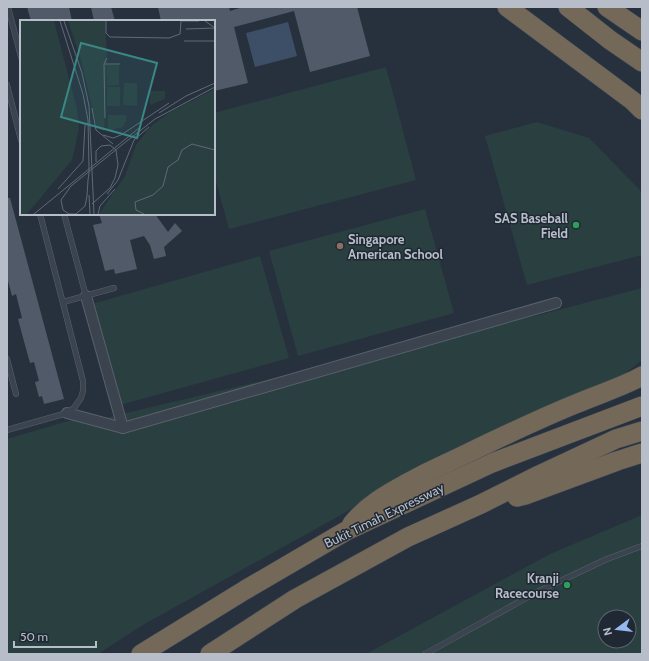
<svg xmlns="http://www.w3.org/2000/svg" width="649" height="661" font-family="Cabin,sans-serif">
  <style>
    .green { fill: #2a3f40; fill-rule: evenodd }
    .water { fill: #3d4f66 }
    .building { fill: #505a69 }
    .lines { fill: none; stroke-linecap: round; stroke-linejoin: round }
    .service-casing { stroke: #58616c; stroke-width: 6 }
    .minor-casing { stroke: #58616c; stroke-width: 12 }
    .motorway-casing { stroke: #454e59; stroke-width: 20 }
    .service { stroke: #3a434e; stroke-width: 5 }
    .minor { stroke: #3a434e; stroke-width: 10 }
    .motorway { stroke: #746958; stroke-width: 19 }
    .leisure-dot { fill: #2e9e5b; stroke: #1f2833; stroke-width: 1.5 }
    .education-dot { fill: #8d6e63; stroke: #1f2833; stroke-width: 1.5 }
    .labels { text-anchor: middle; stroke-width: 3; stroke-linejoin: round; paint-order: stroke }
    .poi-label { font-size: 13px; font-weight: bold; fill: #b7bec9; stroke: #1f2833; text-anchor: end }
    .street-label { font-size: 13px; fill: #b7bec9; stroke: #1f2833 }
    .inset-road { fill: none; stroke: #616976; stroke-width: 1 }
    .view { fill: #398885; fill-opacity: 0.15; stroke: #398885; stroke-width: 2 }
    .inset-edge { fill: none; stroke: #b7bec9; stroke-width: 2 }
  </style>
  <rect width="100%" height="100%" fill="#27313e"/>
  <g class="green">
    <path d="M386,67l30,113 -187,49 -15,-55v-61z"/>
    <path d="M537,122l52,16 51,52 2,6v59l-115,30 -42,-149z"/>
    <path d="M425,209l29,104 -156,43 -29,-105z"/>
    <path d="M260,256l29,102 -169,47 -28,-101z"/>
    <path d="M642,288v72l-26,21 -162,71 -313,174 -43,28h-91v-215l75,-22 15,3 442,-105z"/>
    <path d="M642,515v139h-276l184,-100zM605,617h24v24h-24z"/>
  </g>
  <path class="water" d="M288,22l9,34 -42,11 -9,-34z"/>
  <g class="building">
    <path d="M27,7h42l3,14h-41z"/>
    <path d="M91,7h20l4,14h-21z"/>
    <path d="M158,7h71l1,4 13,-4h114l13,49 -60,16 -16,-61 -60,16 14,56 -34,8v-70h-53z"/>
    <path d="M7,198h3l54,201 -20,5 -2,-8 -3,1 -4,-15 4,-1 -5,-19 -4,1 -8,-29 -4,-15 4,-1 -6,-24 -4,2 -5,-19z"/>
    <path d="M99,214h56l13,18 7,-9 7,8 -18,16 2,9 -12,3 -4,-14 -6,-9 -14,4 7,29 -22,5 -1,-5 -9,2 -12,-46 9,-2z"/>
  </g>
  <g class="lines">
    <defs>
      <g id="service">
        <path d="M8,7l13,50"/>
        <path d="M7,85l14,55"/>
        <path d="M64,214l22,82"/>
        <path d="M63,302l51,-14"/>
        <path d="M7,359l9,35"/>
        <path d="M7,430l60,-17 7,-5 7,-10 2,-7v-10l-43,-167"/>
        <path d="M425,654l112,-62 70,-33 35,-13"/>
      </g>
      <g id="minor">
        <path d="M86,296l37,132"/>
        <path d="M67,413l56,15 433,-125"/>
      </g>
      <g id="motorway">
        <path d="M507,7l126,94 9,9"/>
        <path d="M568,7l42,33 32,22"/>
        <path d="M607,7l35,24"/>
        <path d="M517,497l8,-2 92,-34 25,-8"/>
        <path d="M352,524c15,-19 35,-30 55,-41 13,-7 25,-13 38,-19 44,-21 88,-43 133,-61 21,-9 44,-16 64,-27"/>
        <path d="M141,654l104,-64 101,-59 146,-68 150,-57"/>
        <path d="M210,654l85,-55 113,-62 73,-33 58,-29 77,-36 26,-8"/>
      </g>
    </defs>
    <use href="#service" class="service-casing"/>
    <use href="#minor" class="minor-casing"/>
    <use href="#motorway" class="motorway-casing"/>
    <use href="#service" class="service"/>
    <use href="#minor" class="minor"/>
    <use href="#motorway" class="motorway"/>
  </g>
  <g class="leisure-dot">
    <circle cx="576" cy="225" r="4"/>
    <circle cx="567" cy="585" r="4"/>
  </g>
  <circle class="education-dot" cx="340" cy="246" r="4"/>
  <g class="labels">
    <g class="poi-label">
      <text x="568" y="223">SAS Baseball<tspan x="568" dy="15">Field</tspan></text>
      <text x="348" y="244" text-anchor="start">Singapore<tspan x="348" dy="15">American School</tspan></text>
      <text x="559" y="583">Kranji<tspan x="559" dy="15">Racecourse</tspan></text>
    </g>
    <g class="street-label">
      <text transform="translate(384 515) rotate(-26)" y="5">Bukit Timah Expressway</text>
    </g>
  </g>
  <g transform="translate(20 20)">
    <rect width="195" height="195" fill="#27313e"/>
    <path d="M0,1h34l23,88 2,20 -7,31 -45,54h-7zM48,1h37l2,39 -3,71 -7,-3 -16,-68zM87,45h12v20l-12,1zM104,63h13v23l-14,-1zM87,67h13v19h-13zM195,69v125h-116l26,-38 11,-31 15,-19 21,-15zM130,71h15v8l-15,6zM88,95h18v6l-3,6 -15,4z" fill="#2a3f40"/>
    <path class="inset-road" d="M40,1l23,73 5,26 1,48M44,1l18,52 7,33 5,108M86,1v12l4,4 59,1 11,-4 1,-13M161,1h18M185,1l10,7M166,9l29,-1M164,21h31M85,44h15M72,88l4,22 17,14M139,93l27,-17 29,-13M85,98l-1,-54 3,-6M83,115l10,3 8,-3 48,-32M69,148v5l-1,7 -1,16 -2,10 -9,8h-7l-6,-4 -2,-10 10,-14 36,-29 16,-13 18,-14 14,-11 60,-32M38,169l25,-28 2,-36M87,174l11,-14 16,-40 15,-13M69,175l1,19M72,184l18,-16 5,-10 3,-13 -2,-15 -6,-5 -9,1 -5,5v11M14,194l105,-86M78,194l2,-8 15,-17M124,194l-8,-4 -1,-8 18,-7 10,-9 5,-19 10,-7 4,-10 10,-6 23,6"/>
    <path class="view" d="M61,23l76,20 -20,75 -76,-21z"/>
    <rect width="195" height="195" class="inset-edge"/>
  </g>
  <rect width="649" height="661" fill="none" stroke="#b7bec9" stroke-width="16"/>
  <g transform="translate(617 629) rotate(255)"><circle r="19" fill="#1f2833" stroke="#5c646f"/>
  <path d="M0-3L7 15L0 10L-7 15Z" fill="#93b8f2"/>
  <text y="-6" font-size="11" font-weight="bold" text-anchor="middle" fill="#b7bec9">N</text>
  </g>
  <path d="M14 641v6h82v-6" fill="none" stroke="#b7bec9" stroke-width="2"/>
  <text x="20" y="641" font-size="12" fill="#b7bec9" stroke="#1f2833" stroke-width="3" paint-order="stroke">50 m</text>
</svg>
